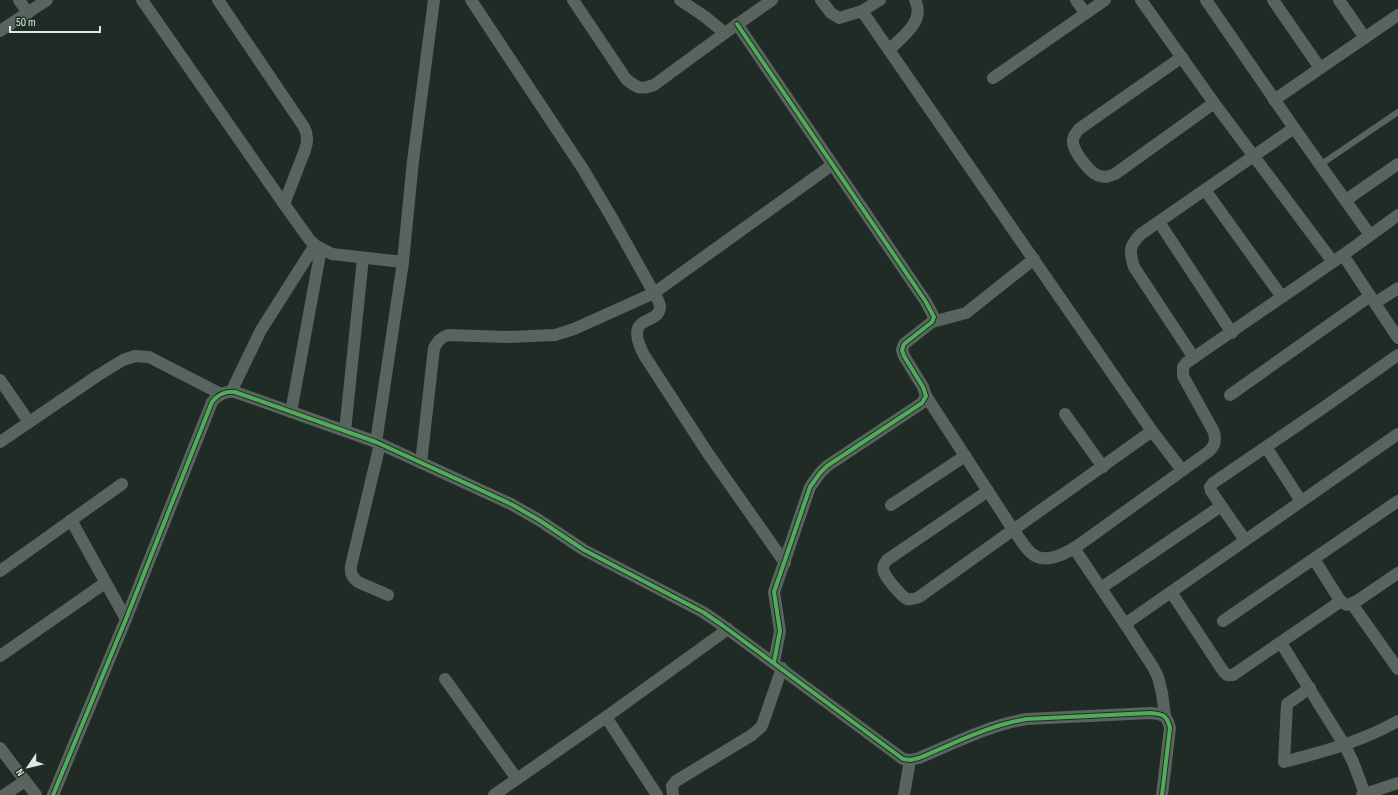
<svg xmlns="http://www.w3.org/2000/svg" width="1398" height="795" font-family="'Sofia Sans Condensed',sans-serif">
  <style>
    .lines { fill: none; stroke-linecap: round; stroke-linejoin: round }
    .service { stroke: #58645d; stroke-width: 6 }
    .minor { stroke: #58645d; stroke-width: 12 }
    .cycleway-casing { stroke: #1c2f25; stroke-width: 6 }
    .cycleway { stroke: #51ab58; stroke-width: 4 }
  </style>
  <rect width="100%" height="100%" fill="#202b25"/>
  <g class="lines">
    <path class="service" d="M1320,165l78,-53"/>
    <g class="minor">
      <path d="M19,0l9,13"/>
      <path d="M142,0l142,204 25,35 6,6 17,9 71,8"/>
      <path d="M218,0l86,127c4,8 4,14 1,23l-21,54"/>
      <path d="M471,0l112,169 29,49 42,75c2,4 6,9 6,14 -1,20 -38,5 -16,48l63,97 78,111"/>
      <path d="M573,0l53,79c11,9 14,11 28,6l71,-52 47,-33"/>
      <path d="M680,0l24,16 21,17"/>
      <path d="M821,0l10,13 8,5 23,-7 18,-11"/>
      <path d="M1076,0l9,13"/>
      <path d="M1141,0l73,103 119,159"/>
      <path d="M1206,0l88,128 76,107"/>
      <path d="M1273,0l47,68"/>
      <path d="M1339,0l26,38"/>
      <path d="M862,11l290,420 30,39"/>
      <path d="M737,24l189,278 8,15 -2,5 -28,22 -2,6 2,6 19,31 3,9 -4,7 -95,63 -7,7 -10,14 -36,105 6,39 -6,31"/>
      <path d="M0,31l47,-31"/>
      <path d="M889,50c13,-13 37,-29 26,-50"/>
      <path d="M1182,57l-103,72c-3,4 -7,8 -6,14 1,9 18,32 27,33 5,2 10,0 15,-2l99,-71"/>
      <path d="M993,78l112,-78"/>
      <path d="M1274,100l124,-85"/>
      <path d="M1205,190l77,107"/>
      <path d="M1346,200l52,-36"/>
      <path d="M1159,222l73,111"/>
      <path d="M1343,255l55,83"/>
      <path d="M1375,303l23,-15"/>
      <path d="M932,322l34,-9 68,-54"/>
      <path d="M1194,358l-60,-91c-5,-16 -5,-21 7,-33l153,-106"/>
      <path d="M0,380l29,42"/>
      <path d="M231,392l30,-62 54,-85"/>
      <path d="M1230,395l140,-99"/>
      <path d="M926,396l88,135c5,6 9,14 15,20 15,17 40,1 54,-9l125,-90c7,-6 8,-11 6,-20l-31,-56v-9l3,-4 157,-108 55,-40"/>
      <path d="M291,412l30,-163"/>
      <path d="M1065,414l38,53"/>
      <path d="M345,431l18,-173"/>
      <path d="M0,442l97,-66 26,-16 12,-4 14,1 72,37"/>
      <path d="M376,442l27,-180 10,-101 21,-161"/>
      <path d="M380,444l-29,122c-1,7 1,12 7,16l30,13"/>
      <path d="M1266,447l35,54"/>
      <path d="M421,463l13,-115c4,-7 6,-10 14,-13l59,2 48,-2 19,-6 80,-36 178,-128"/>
      <path d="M988,491l-101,69c-3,4 -5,7 -3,12 2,6 18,25 23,27 5,1 8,0 12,-2l233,-166"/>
      <path d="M891,505l74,-49"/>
      <path d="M71,520l55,99"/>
      <path d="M1245,540l-34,-49 -1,-4 3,-4 110,-75 75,-53"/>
      <path d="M1074,548l51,76 28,43 5,10 4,16 3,23"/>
      <path d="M1314,559l25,40 4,4 4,2 10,-4 41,-28"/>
      <path d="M0,571l122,-87"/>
      <path d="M1101,588l120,-82"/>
      <path d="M1171,592l52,79 4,4h6l108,-74"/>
      <path d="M1352,604l46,65"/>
      <path d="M1223,621l175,-120"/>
      <path d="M1125,624l273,-190"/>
      <path d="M1281,643l64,103 8,16 12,32"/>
      <path d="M0,656l105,-73"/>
      <path d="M445,679l72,100"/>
      <path d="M1310,688l-23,16 -3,58c41,-11 77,-20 114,-41"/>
      <path d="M606,717l51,78"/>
      <path d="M0,748l36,47"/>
      <path d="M4,795l21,-14"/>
      <path d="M53,795l73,-176 86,-217c6,-8 13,-11 23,-10l141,50 135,62 28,16 45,30 119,62 19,13 181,134 7,1 9,-2c36,-15 70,-33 108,-39l123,-6c13,1 17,2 20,15l-8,67"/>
      <path d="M494,795l112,-78 122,-88"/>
      <path d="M673,795l-1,-9 4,-5 76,-46 9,-8 2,-4 19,-55"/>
      <path d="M904,795l6,-35"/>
      <path d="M1362,795l36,-12"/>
    </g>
    <defs>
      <g id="cycleway">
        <path d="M737,24l189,278 8,15 -2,5 -28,22 -2,6 2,6 19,31 3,9 -4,7 -95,63 -7,7 -10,14 -36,105 6,39 -6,31"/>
        <path d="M53,795l73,-176 86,-217c6,-8 13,-11 23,-10l141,50 135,62 28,16 45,30 119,62 19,13 181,134 7,1 9,-2c36,-15 70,-33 108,-39l123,-6c13,1 17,2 20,15l-8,67"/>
      </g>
    </defs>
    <use href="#cycleway" class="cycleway-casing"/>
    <use href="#cycleway" class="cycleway"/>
  </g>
  <g transform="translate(28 767) rotate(235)" stroke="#1c2f25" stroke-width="3" paint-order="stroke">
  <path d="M0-3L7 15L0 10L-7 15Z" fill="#dce8e1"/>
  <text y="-6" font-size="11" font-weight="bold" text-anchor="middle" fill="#dce8e1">N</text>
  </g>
  <path d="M10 26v6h90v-6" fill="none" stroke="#dce8e1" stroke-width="2"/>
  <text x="16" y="26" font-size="12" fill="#dce8e1" stroke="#1c2f25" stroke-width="3" paint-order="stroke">50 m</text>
</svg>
